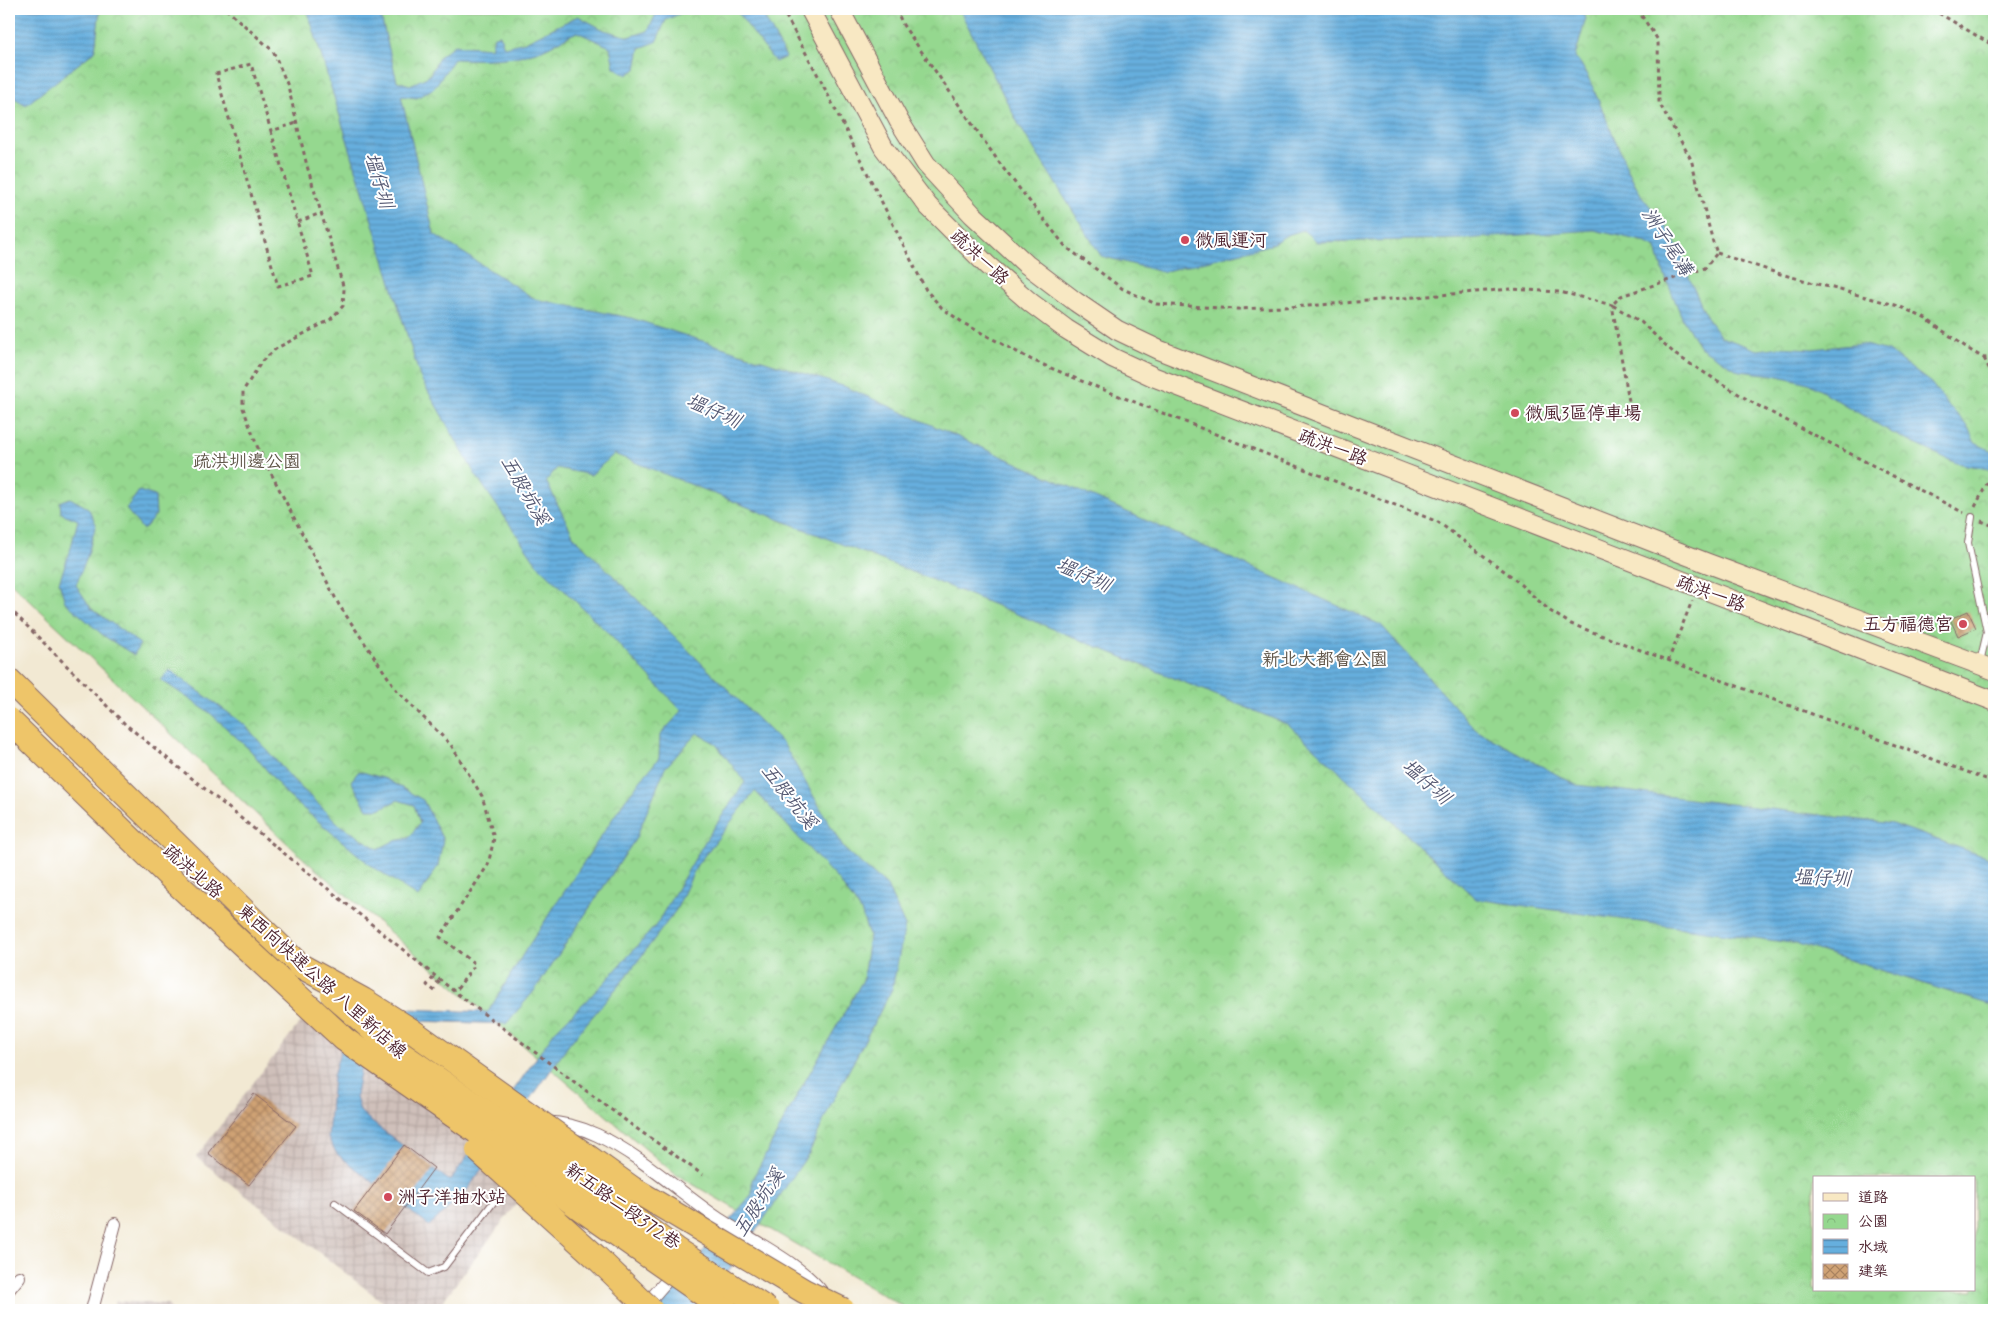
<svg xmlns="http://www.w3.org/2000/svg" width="2003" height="1319" font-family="Mynerve,'LXGW WenKai TC',sans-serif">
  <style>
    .industrial { fill: url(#industrial-grid) }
    .park { fill: url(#park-crowns); stroke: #707c5d; fill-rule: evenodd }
    .water { fill: url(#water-rules); stroke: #586784; fill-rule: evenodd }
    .building { fill: url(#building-cross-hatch) }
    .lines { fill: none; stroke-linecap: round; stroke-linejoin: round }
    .lane-casing { stroke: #856666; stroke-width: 8 }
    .street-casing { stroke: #856666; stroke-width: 14 }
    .secondary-casing { stroke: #856666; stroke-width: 21 }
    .highway-casing { stroke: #856666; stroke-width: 26 }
    .path { stroke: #856666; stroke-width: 3; stroke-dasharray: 4 4; stroke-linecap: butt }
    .lane { stroke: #fff; stroke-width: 6 }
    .street { stroke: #fff; stroke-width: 12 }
    .secondary { stroke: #f8e8c3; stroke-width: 19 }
    .highway { stroke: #eec569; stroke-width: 24 }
    .highway-bridge-casing { stroke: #856666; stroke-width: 26; stroke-linecap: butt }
    .highway-bridge { stroke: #eec569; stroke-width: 24 }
    .poi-dot { fill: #d1495b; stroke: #fff; stroke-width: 2 }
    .labels { text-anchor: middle; stroke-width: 4; stroke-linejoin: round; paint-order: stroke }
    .poi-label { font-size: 18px; fill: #4a1f2b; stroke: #fff; text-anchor: start }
    .street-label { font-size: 18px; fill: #4a1f2b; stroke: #fff }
    .park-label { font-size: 18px; fill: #605649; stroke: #fff }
    .water-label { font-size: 19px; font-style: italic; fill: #555973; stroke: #fff }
  </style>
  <defs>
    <pattern id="industrial-grid" width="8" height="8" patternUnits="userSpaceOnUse" patternTransform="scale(1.25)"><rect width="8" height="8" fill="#cfc0ba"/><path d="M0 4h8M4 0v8" fill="none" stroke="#b3a5a0"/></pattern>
    <pattern id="park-crowns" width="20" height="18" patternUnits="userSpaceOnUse" patternTransform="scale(1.25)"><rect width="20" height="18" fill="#95d88f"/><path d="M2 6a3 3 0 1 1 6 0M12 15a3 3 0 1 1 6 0" fill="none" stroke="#82b97c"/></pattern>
    <pattern id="water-rules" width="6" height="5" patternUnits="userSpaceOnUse" patternTransform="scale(1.25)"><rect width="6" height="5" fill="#66afde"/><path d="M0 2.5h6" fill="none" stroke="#568eb4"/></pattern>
    <pattern id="building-cross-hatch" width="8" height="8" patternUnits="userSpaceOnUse" patternTransform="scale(1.25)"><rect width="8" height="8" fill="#cfa275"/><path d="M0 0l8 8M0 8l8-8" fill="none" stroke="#aa8360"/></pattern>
  </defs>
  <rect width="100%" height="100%" fill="#fff"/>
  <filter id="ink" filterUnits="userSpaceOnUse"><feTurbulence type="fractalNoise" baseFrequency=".02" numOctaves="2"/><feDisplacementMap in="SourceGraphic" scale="10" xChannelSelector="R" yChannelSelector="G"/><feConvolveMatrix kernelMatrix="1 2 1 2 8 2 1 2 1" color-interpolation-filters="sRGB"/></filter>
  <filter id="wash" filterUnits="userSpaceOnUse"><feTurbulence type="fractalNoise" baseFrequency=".0096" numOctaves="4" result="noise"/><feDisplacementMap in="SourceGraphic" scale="20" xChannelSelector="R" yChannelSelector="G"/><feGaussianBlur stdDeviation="1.12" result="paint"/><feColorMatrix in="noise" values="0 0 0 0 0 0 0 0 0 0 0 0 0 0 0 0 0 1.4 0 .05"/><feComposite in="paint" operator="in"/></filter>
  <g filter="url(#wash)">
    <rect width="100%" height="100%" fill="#f2e9d3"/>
    <g class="industrial">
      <path d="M308,1012l224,171 -96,127h-43l-197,-153z"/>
      <path d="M116,1301l52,3 3,6h-58z"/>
    </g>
    <path class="park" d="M9,9h1972l13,7v1294h-1085l-234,-136 -369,-313 -297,-280zM1814,1178h160v112h-160z"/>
    <g class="water">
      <path d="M9,9h91l-5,42 -69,54 -17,-10z"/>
      <path d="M307,9h72l18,72 13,4 19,-9 11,-20 14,-11 37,3 3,-12 6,-1 4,12 21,-5 53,-26 26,14 25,7 19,-6 9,-19 6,-3h27l-24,11 -10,22 -16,6 -4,21 -9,6 -13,-8 -4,-20 -33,-15c-12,5 -23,13 -35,18 -27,10 -60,10 -88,9l-20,29 -17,10 -16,-2 33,138 101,65 96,19 215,69 535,238 95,105 100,55 317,39 101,36v146l-196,-62 -322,-45 -187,-174 -319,-130 -356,-141 -23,21 -34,-7 -11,13 28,56 210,208 60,104 43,37 18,40 -13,63 -61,115 -22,49 -107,157h-49l99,-116v-14l48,-90 63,-110 6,-44 -8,-25 -22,-30 -84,-90 -58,74 -21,45 -51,68 -55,65 -105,150 -36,33 -92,-72 -9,-16 5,-62 10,-34 9,-18 28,-16 108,4 37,-61 100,-151 34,-42 1,-23 22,-24 -75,-79 -70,-68 -62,-90 -55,-97zM697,733l18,10 30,39 -38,56 -51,87 -51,57 -50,49 -105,150 -77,-58 -13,-12 -4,-15 10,-61 22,-15 118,4 29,-34 101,-152 29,-70z"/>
      <path d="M735,9h25l26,48 -11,5z"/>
      <path d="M959,9h623l4,9 -11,39 6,7 10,19 37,87 13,25 24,30 17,30 8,25 17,38 14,19 37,13 21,-3 34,2 48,-5 27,7 43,32 16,21 20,21 8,18 19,9v18l-38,-7 -62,-29 -86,-51 -34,-8 -35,-4 -39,-24 -17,-27 -21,-51 -6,-21 -14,-7 -48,-11 -132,9 -145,3 -14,-12 -16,5 -17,10 -108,27 -61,-16 -82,-131z"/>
      <path d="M139,491l16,5 1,19 -13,15 -17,-21z"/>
      <path d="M70,498l18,10 8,16 -8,30 -12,31 15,23 49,36 -6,11 -30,-19 -39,-34 -6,-20 11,-31 8,-31 -17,-7 -1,-11z"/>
      <path d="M170,670l75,55 49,56 46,44 38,24 16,-8 15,-3 11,-15 -6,-18 -16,-5 -19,9h-12l-16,-28 8,-10 27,8 37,21 20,40 -5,26 -20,31 -49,-33 -82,-69 -36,-44 -41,-38 -49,-33z"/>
    </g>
    <g id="blocks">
      <g class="building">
        <path d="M1968,611l8,17 -18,8 -8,-17z"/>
        <path d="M254,1094l42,32 -47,59 -41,-32z"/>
        <path d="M404,1145l30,23 -49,66 -31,-23z"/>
      </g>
    </g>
  </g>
  <g filter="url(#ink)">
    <use href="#blocks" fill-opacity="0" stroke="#856666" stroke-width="1"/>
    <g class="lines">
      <defs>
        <g id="lane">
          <path d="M1972,517l-4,26 19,89 -7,30"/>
          <path d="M335,1203l93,70 16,-6 64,-84"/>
          <path d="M9,1276l2,10"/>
        </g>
        <g id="street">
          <path d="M545,1122c19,1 35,5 52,13 43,20 80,55 119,82 32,22 87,47 108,78"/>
          <path d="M9,1289l10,-12"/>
          <path d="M642,1309l35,-40"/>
          <path d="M92,1310l23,-86"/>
        </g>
        <g id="secondary">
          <path d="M810,9l74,139 44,58 59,59 44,38 35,26 47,29 41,19 840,324"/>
          <path d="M839,9l60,112 27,43 46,50 54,50 50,38 41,28 42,20 208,81 340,132 287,107"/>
        </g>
        <path id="highway" d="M9,680l290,285"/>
      </defs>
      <use href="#lane" class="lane-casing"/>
      <use href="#street" class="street-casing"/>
      <use href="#secondary" class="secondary-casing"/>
      <use href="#highway" class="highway-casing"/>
      <g class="path">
        <path d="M226,9l47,42 15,35 19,80 37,123 -1,17 -13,14 -53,28 -15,13 -19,30v17l14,38 82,159 59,87 53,53 31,51 12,42 -6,27 -48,72 35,27 -20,28"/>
        <path d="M782,9l39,72 105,209 16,18 23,16 67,36 52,22 354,140 73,54 39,35 21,13 423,158"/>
        <path d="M896,9l7,16 100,143 63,79 57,42 33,15 81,5 71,-3 203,-17 49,3 52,13 17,96"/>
        <path d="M1637,9l21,31 1,63 32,56 22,83 4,11 -12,15 -84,28 -9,9 29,17 35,33 77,48 211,110"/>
        <path d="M1932,9l62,37"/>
        <path d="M271,131l42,145 -35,10 -62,-212 35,-10 20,67 26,-8"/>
        <path d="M298,222l23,-9"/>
        <path d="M1717,253l60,20 122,33 27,13 47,33 11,6 10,-1"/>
        <path d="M1984,358l10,20"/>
        <path d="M1975,507l19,-37"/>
        <path d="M1981,521l13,5"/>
        <path d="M9,608l116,116 330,268 178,134 70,49"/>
        <path d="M1668,661l24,-60"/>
        <path d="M435,991l-8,-6 6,-7 7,6 2,-2"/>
      </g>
      <use href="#lane" class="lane"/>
      <use href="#street" class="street"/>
      <use href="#secondary" class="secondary"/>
      <use href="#highway" class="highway"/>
      <defs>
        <g id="highway-bridge">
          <path d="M9,720l162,158 173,161 149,104 88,66 145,101"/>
          <path d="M299,965l64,35 49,31 221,158 171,102 39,19"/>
          <path d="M333,995l61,54 142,98 139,102 93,61"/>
          <path d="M478,1150l118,107 55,53"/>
        </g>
      </defs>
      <use href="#highway-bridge" class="highway-bridge-casing"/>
      <use href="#highway-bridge" class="highway-bridge"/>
    </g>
  </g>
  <g class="poi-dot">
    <circle cx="1185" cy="240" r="5"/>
    <circle cx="1515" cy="413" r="5"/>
    <circle cx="1963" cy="624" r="5"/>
    <circle cx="388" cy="1197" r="5"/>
  </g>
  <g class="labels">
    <g class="poi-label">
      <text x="1195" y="246">微風運河</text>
      <text x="1525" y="419">微風3區停車場</text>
      <text x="1953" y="630" text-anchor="end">五方福德宮</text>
      <text x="398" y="1203">洲子洋抽水站</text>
    </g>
    <g class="street-label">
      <text transform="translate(980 257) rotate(43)" y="6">疏洪一路</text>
      <text transform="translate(1333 447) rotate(21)" y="6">疏洪一路</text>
      <text transform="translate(1711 593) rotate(21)" y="6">疏洪一路</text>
      <text transform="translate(193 871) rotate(41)" y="6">疏洪北路</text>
      <text transform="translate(322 981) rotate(42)" y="6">東西向快速公路 八里新店線</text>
      <text transform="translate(623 1206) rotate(35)" y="6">新五路二段372巷</text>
    </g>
    <g class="park-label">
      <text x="247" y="467">疏洪圳邊公園</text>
      <text x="1325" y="665">新北大都會公園</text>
    </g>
    <g class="water-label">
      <text transform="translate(380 180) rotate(73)" y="7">塭仔圳</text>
      <text transform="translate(1668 241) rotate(57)" y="7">洲子尾溝</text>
      <text transform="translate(714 410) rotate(24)" y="7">塭仔圳</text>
      <text transform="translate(526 490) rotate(60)" y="7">五股坑溪</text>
      <text transform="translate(1084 574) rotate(24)" y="7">塭仔圳</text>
      <text transform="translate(1427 781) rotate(41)" y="7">塭仔圳</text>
      <text transform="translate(790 796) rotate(52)" y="7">五股坑溪</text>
      <text transform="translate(1822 877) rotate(2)" y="7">塭仔圳</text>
      <text transform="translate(758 1202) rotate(-57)" y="7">五股坑溪</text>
    </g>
  </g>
  <rect width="2003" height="1319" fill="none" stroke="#fff" stroke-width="30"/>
  <rect x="1813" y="1176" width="162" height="115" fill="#ffffff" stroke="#b7a5aa"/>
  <rect x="1823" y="1193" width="25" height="8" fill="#f8e8c3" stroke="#b7a5aa"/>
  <text x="1858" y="1202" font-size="15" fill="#4a1f2b">道路</text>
  <rect x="1823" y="1214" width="25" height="15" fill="url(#park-crowns)" stroke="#b7a5aa"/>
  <text x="1858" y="1226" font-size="15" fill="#4a1f2b">公園</text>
  <rect x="1823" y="1239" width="25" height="15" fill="url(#water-rules)" stroke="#b7a5aa"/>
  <text x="1858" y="1252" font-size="15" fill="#4a1f2b">水域</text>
  <rect x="1823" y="1264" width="25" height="15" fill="url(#building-cross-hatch)" stroke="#b7a5aa"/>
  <text x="1858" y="1276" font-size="15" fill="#4a1f2b">建築</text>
</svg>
